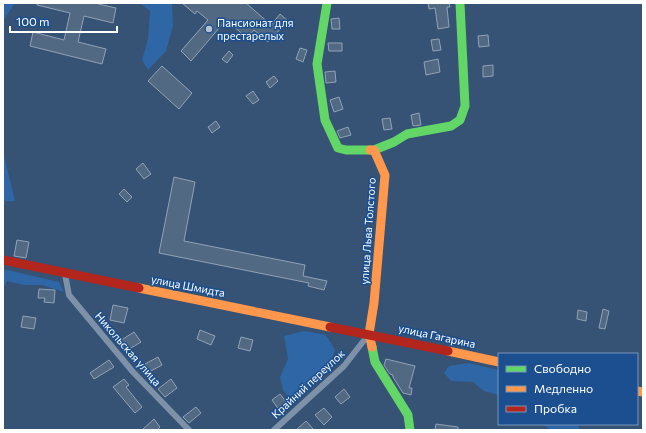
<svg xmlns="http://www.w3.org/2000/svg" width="646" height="433" font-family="Commissioner,sans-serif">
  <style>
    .green { fill: #2f66a5 }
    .building { fill: #526984; stroke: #92a2b6 }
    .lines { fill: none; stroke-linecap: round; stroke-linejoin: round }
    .street { stroke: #7d92a8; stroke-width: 6 }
    .fast { stroke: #63d668; stroke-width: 9 }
    .slow { stroke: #ff974d; stroke-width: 9 }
    .jam { stroke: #b3261e; stroke-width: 9 }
    .poi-dot { fill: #b9c2ce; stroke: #1b4f8f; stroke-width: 1.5 }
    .labels { text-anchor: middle; stroke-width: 3; stroke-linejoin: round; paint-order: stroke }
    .poi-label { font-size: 11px; fill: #fff; stroke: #1b4f8f; text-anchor: start }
    .street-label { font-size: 11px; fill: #fff; stroke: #1b4f8f }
  </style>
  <rect width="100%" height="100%" fill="#365274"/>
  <g class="green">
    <path d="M3,3h12l-12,18z"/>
    <path d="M140,3h32l1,23 -7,25 -18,19 -6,-10 6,-21 2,-28z"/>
    <path d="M3,150v1l12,50h-12z"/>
    <path d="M3,269l56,13 5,10 -22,-7h-18l-17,-4 -4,8z"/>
    <path d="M304,331l22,4 9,15 -5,15 -37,38 -10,-13 -3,-13 8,-18 -4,-23z"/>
    <path d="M468,363l31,7v25l-15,-4 -11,-9 -22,-1 -7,-8 5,-7z"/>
    <path d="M541,424h37l1,4v2h-27z"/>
  </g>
  <g class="building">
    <path d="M37,3h57l22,5 -3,15 -29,-7 -6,26 28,7 -4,15 -72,-18 3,-14 31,8 6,-27 -33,-8z"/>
    <path d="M182,3h64l25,22 9,-11 8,7 -20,21 -14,-12 -7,8 -21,-18 -35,41 -10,-10 27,-31 -11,-9 -2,3z"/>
    <path d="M428,3h21l1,4h-3l2,20 -11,2 -3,-21 -6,1z"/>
    <path d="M339,18l1,11h-8l-1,-10z"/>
    <path d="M488,35l1,11 -10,1 -1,-11z"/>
    <path d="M439,39l2,11 -8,1 -2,-11z"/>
    <path d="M328,43h14v8h-13z"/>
    <path d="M300,48l7,2 -4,12 -7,-3z"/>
    <path d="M229,51l4,4 -6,8 -5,-4z"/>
    <path d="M438,59l2,13 -14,3 -2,-13z"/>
    <path d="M493,65v11l-10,1v-11z"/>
    <path d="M162,66l30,27 -13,16 -31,-28z"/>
    <path d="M335,71l1,11 -10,1 -1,-11z"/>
    <path d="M274,76l4,5 -8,7 -4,-6z"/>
    <path d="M253,91l6,9 -6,4 -7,-8z"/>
    <path d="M339,97l4,12 -9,3 -4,-12z"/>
    <path d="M419,113l2,12 -8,1 -2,-11z"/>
    <path d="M390,118l2,11 -8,1 -2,-11z"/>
    <path d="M216,121l4,6 -8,6 -4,-6z"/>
    <path d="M348,127l3,8 -11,3 -3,-7z"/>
    <path d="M143,163l8,11 -7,5 -8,-10z"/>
    <path d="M174,177l21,5 -11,59 121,24 -2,11 24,5 -3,9 -16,-4 1,-3 -150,-30z"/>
    <path d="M124,189l8,8 -5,5 -8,-8z"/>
    <path d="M17,240l12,2 -3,16 -12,-2z"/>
    <path d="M39,289l16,1 -1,13 -10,-1 1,-4h-7z"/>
    <path d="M113,305l15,3 -4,15 -14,-3z"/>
    <path d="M603,309l6,2 -4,18 -6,-1z"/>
    <path d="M578,310l9,2 -1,9 -9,-2z"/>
    <path d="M23,316l13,2 -2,11 -13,-2z"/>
    <path d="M200,330l15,6 -4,9 -14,-6z"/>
    <path d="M134,332l7,10 -15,9 -6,-10z"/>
    <path d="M241,337l12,3 -3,11 -12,-3z"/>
    <path d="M158,357l4,8 -13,7 -4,-8z"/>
    <path d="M386,359l29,7 -6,22h3l-1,7 -8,-2 -10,-16v-2l-3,-1 -6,-9z"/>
    <path d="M109,360l5,7 -20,12 -4,-6z"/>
    <path d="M124,379l5,6 -3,2 16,20 -7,6 -22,-26z"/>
    <path d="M171,379l6,9 -12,9 -7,-8z"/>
    <path d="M344,389l6,8 -9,7 -6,-7z"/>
    <path d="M280,394l8,10 -9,6 -7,-10z"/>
    <path d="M196,407l5,6 -12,10 -6,-6z"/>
    <path d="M324,408l8,9 -8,8 -9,-10z"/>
    <path d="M154,419l6,8 -3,3h-15z"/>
    <path d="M306,421l8,9h-18z"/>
    <path d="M436,424l22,3v3h-23z"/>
  </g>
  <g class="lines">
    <g class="street">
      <path d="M65,274l4,21 64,77 56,58"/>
      <path d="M274,430l70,-64 25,-32"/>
    </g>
    <g class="fast">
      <path d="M327,3l-10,61 8,56 13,28 8,2h24"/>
      <path d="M374,150l20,-8 13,-8 44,-8 9,-6 5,-14 -5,-103"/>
      <path d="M372,347l3,15 33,53 2,15"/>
    </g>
    <g class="slow">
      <path d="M370,150h4l11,25 -11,128 -5,31 3,13"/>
      <path d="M139,288l191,39"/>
      <path d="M448,351l51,11"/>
      <path d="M637,391l6,1"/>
    </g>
    <g class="jam">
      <path d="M3,260l136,28"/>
      <path d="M330,327l118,24"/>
    </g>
  </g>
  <circle class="poi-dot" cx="209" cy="29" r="4"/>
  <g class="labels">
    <g class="poi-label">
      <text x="217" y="27">Пансионат для<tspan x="217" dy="13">престарелых</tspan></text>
    </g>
    <g class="street-label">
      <text transform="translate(368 231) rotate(-86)" y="4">улица Льва Толстого</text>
      <text transform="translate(188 286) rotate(11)" y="4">улица Шмидта</text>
      <text transform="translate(437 336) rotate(12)" y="4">улица Гагарина</text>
      <text transform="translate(128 349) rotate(49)" y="4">Никольская улица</text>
      <text transform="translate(308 384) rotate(-43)" y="4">Крайний переулок</text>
    </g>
  </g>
  <rect width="646" height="433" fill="none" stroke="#ffffff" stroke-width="8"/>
  <rect x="498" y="353" width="140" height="72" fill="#1b4f8f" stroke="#7695bc"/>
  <rect x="506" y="366" width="20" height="6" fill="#63d668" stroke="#7695bc"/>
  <text x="534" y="373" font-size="12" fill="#ffffff">Свободно</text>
  <rect x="506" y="386" width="20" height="6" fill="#ff974d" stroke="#7695bc"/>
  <text x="534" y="393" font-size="12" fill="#ffffff">Медленно</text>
  <rect x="506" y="406" width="20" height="6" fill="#b3261e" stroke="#7695bc"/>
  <text x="534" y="413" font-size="12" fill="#ffffff">Пробка</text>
  <path d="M10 26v6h107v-6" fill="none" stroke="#ffffff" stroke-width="2"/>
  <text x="16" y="26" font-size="12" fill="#ffffff" stroke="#1b4f8f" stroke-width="3" paint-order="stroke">100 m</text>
</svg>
